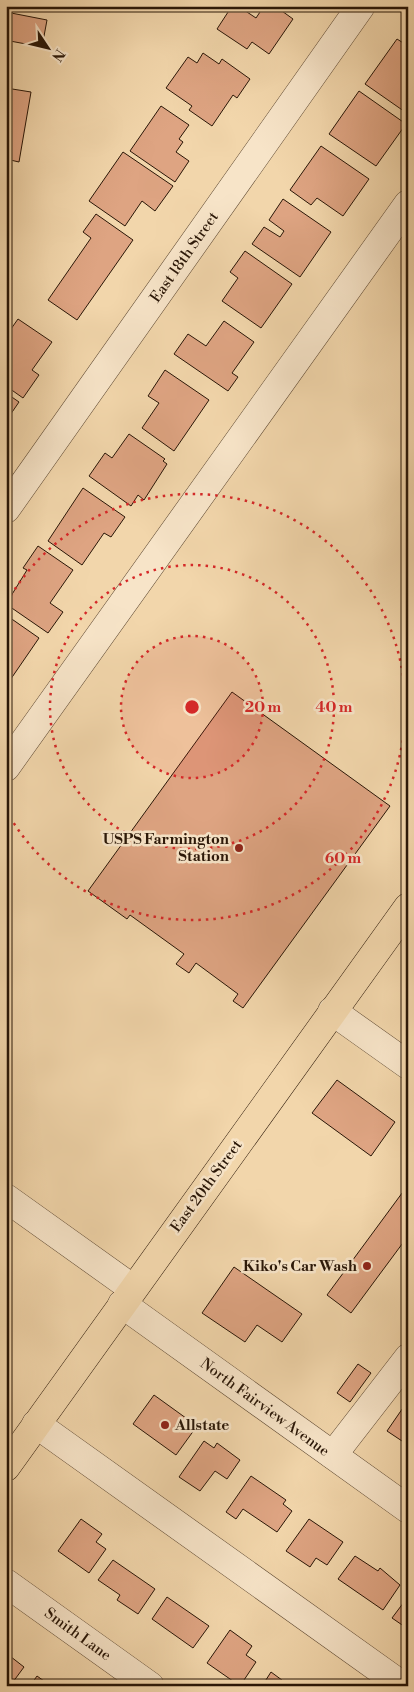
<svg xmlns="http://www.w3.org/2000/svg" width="414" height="1692" font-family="'Libre Bodoni',serif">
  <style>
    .building { fill: #dea482; stroke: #291607 }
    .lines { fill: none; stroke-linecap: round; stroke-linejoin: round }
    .minor-casing { stroke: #5b4630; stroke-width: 29 }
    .major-casing { stroke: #291607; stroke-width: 29 }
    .minor { stroke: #f7e4c8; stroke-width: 28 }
    .major { stroke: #f2d6ab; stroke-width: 28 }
    .ring { fill: none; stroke: #d62828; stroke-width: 2.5; stroke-dasharray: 2.5 5 }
    .poi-dot { fill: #8f2418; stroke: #f7e4c8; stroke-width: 2 }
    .labels { text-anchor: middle; stroke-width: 5; stroke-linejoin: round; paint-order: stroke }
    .street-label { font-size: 15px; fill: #291607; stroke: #f7e4c8 }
    .poi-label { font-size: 15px; font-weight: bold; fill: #291607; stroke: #f7e4c8; text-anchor: end }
    .centre { fill: #d62828; stroke: #f7e4c8; stroke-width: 2.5 }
    .ring-label { font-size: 15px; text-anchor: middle; font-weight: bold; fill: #d62828; stroke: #f7e4c8; stroke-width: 5; stroke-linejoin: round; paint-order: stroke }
  </style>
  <rect width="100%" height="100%" fill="#f2d6ab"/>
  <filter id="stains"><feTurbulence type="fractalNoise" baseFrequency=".004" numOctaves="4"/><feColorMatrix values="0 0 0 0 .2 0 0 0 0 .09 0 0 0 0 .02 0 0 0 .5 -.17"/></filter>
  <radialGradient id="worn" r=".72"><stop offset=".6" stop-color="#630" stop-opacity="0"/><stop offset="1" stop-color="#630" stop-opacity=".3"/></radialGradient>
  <g class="building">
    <path d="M232,6h6l18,12 8,-12h11l18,13 -24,35 -17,-12 -5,7 -30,-20z"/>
    <path d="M6,12l41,8 -5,27 -32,-6 -4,17z"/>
    <path d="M397,39l11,7v68l-43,-30z"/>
    <path d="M203,53l16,11 3,-5 28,20 -13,19 -4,-3 -21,31 -23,-16 3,-4 -26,-18 22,-31 9,6z"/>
    <path d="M6,88l25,4 -12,70 -13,-3z"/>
    <path d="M359,91l47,33 -30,42 -47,-32z"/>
    <path d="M161,106l28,19 -10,14 4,3 -7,10 13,9 -14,21 -45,-31z"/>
    <path d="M321,146l48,33 -26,37 -26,-18 -6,7 -21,-15z"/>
    <path d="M123,152l50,34 -18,25 -13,-10 -17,25 -36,-25z"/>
    <path d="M283,199l48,33 -31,45 -48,-33 12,-17 16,10 4,-6 -15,-11z"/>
    <path d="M96,214l37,26 -56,80 -29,-20 43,-62 -8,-6z"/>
    <path d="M245,251l47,33 -31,44 -39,-27 16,-23 -8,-6z"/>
    <path d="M18,319l34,23 -20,28 7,5 -16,23 -17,-12v-50z"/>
    <path d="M224,321l30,21 -22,31 6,4 -10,14 -54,-37 14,-20 18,12z"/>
    <path d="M165,370l44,30 -35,51 -32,-23 17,-25 -11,-7z"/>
    <path d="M6,393l13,9 -13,19z"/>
    <path d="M129,434l36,25 -2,2 4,3 -23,36 -6,-5 -7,11 -42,-30 16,-23 7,5z"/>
    <path d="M83,488l42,29 -14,20 -7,-4 -22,32 -34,-24z"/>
    <path d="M38,546l35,24 -23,33 13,9 -15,21 -42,-29 21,-34 -4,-2z"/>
    <path d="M6,615l33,23 -33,48z"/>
    <path d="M232,692l158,114 -147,202 -10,-7 5,-7 -42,-31 -7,10 -13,-9 8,-10 -54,-39 -3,4 -39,-28z"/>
    <path d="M337,1080l58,42 -24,34 -59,-43z"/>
    <path d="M408,1185v51l-57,77 -24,-18z"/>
    <path d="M234,1267l68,47 -20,28 -25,-17 -12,17 -43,-29z"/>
    <path d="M358,1364l13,9 -21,29 -13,-9z"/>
    <path d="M154,1395l43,31 -21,29 -43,-31z"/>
    <path d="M407,1402l1,1v42l-21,-14z"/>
    <path d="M204,1441l10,7 3,-5 23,17 -13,19 -12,-8 -15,20 -21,-14z"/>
    <path d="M251,1476l35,24 -3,4 9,7 -15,21 -34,-23 -7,10 -10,-7z"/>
    <path d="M81,1519l21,15 -6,8 10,7 -17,24 -31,-22z"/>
    <path d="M309,1519l34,23 -16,23 -11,-7 -6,9 -24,-16z"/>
    <path d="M355,1556l23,15 2,-3 20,17 -17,25 -45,-31z"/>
    <path d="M113,1560l42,29 -17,25 -21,-14 3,-5 -22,-15z"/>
    <path d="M167,1597l42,29 -16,22 -41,-29z"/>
    <path d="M407,1598l1,1v30l-16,-11z"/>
    <path d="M230,1630l22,16 -6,9 10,7 -16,24 -33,-23z"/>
    <path d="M6,1653l18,14 -14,19h-4z"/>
    <path d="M271,1672l19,14h-28z"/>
    <path d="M37,1676l14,10h-21z"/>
  </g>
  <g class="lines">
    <defs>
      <g id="minor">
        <path d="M6,509l355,-503"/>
        <path d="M6,767l402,-563"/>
        <path d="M332,1011l76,54"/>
        <path d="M6,1198l126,90"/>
        <path d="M122,1304l286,205"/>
        <path d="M36,1424l367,262"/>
        <path d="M333,1455l75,-97"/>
        <path d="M6,1583l144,103"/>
      </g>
      <path id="major" d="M6,1467l402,-560"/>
    </defs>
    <use href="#minor" class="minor-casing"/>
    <use href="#major" class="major-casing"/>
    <use href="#minor" class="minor"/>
    <use href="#major" class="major"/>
  </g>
  <circle cx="192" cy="707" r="71" fill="#d62828" fill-opacity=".12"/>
  <g class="ring">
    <circle cx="192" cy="707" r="71"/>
    <circle cx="192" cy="707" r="142"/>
    <path d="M7 602A213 213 0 1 1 7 812"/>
  </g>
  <g class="poi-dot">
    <circle cx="239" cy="848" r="5"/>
    <circle cx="367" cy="1266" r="5"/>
    <circle cx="165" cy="1425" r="5"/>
  </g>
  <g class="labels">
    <g class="street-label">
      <text transform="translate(184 257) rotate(-55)" y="5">East 18th Street</text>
      <text transform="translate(206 1186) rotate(-54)" y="5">East 20th Street</text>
      <text transform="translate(265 1407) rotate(36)" y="5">North Fairview Avenue</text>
      <text transform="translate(78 1634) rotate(36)" y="5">Smith Lane</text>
    </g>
    <g class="poi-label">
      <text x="229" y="844">USPS Farmington<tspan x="229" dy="17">Station</tspan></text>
      <text x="357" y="1271">Kiko's Car Wash</text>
      <text x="175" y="1430" text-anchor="start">Allstate</text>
    </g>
  </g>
  <circle cx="192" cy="707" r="8" class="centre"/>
  <g class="ring-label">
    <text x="263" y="712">20 m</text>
    <text x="334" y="712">40 m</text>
    <text x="343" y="863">60 m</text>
  </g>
  <rect width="414" height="1692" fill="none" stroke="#f2d6ab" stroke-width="25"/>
  <rect x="8" y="8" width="399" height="1677" fill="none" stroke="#291607" stroke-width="2.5"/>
  <rect x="12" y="12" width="389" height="1667" fill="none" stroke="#291607"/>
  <g transform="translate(48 48) rotate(125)" stroke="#f7e4c8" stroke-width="4" paint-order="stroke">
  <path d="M0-4L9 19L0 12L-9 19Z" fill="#291607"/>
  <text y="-8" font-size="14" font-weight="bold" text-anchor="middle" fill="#291607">N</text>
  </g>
  <rect width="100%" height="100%" filter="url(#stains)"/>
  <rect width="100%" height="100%" fill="url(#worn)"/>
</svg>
